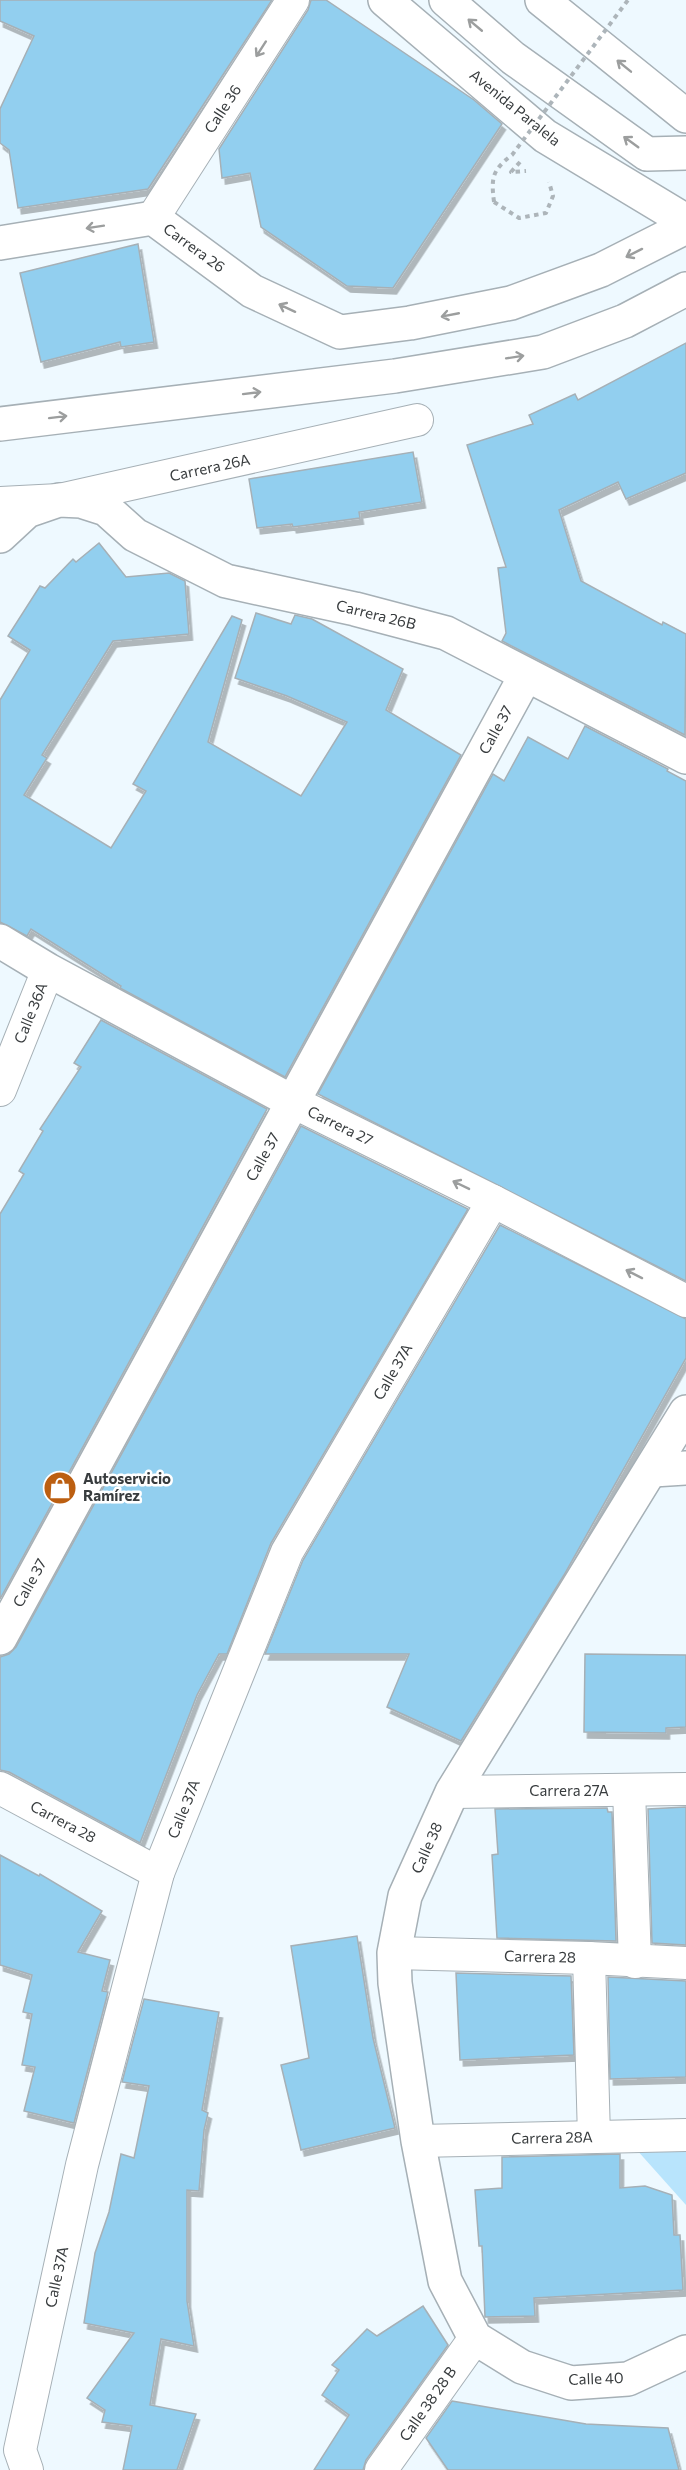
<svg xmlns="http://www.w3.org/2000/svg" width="686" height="2470" font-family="Commissioner,sans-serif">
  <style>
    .green { fill: #b8e4fc }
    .building { fill: #92cfef; stroke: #a6b0b6; stroke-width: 1.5; filter: url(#shadow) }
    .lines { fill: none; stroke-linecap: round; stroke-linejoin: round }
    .street-casing { stroke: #a6b0b6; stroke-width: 34 }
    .secondary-casing { stroke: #a6b0b6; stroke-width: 36 }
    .primary-casing { stroke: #a6b0b6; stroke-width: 36 }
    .path { stroke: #adb5ba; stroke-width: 4; stroke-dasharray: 4.5 4.5; stroke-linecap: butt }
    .street { stroke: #fff; stroke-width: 32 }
    .secondary { stroke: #fff; stroke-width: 33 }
    .primary { stroke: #fff; stroke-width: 33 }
    .path-bridge { stroke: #adb5ba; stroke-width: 4; stroke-dasharray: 4.5 4.5; stroke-linecap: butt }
    .oneway { stroke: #9c9e9e }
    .labels { text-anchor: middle; stroke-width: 5; stroke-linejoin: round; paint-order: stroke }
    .street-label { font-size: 15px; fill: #383c3e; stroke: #fff }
    .poi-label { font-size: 15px; font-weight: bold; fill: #383c3e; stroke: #fff; text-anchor: start }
  </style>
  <defs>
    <filter id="shadow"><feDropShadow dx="3.5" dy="6" stdDeviation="0" flood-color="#0004"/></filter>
  </defs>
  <rect width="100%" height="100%" fill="#eef9ff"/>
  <path class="green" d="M686,2143v62l-50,-56z"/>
  <g class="building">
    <path d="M0,0h272l-124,189 -130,19 -9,-58 -9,-7v-34l34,-73 -34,-15z"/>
    <path d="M311,0h15l148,100 28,24 -109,164 -46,-2 -86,-59 -11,-54 -28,5 -3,-29 89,-139z"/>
    <path d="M138,244l16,98 -33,5 -1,-5 -79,20 -21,-89z"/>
    <path d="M686,343v130l-60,26 -8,-17 -59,28 22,71 81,44 1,-3 23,12 -1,101 -183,-94 4,-8 -8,-65 8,-1 -39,-122 66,-21 -4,-9 46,-21 3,6z"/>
    <path d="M413,452l9,50 -63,10 1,6 -67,9 -1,-3 -35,4 -8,-49z"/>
    <path d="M99,543l27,34 43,-4 16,8 4,53 -76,7 -71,114 5,3 -23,37 87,53 35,-57 -13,-7 99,-168 10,4 -34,122 93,54 46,-74 -60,-26 -52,-18 21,-65 35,11 4,-9 17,4 91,50 -17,41 75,45 -176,322 -165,-89 1,-2 -90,-57 -4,7 -27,-14v-222l30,-50 -22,-14 32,-50 5,2 28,-29 3,3z"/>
    <path d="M585,726l83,43 -1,2 19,10v500l-368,-187 175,-320 11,7 24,-44 40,22z"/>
    <path d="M101,1020l166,89 -267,490v-385l24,-40 -5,-3 24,-40 -3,-2 41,-62 -7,-4z"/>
    <path d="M301,1126l167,83 -197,334 -44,111h-8l-22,41 -57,148 -131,-71 -9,-2v-113l9,-3 7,-7z"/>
    <path d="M500,1225l186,94v39l-122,217 -103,166 -74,-34 22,-53h-144l38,-94z"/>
    <path d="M585,1654l101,1v72l-20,1v5l-82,-1z"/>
    <path d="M686,1807v138l-34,-2 -4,-134z"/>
    <path d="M607,1808l1,4h4l4,129 -119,-3 -5,-83 6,-1 -3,-45z"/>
    <path d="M0,1855l39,21 1,-2 62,37 -24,41 32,8 -8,31 6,1 -34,131 -50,-12 11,-44 -13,-2 10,-51 -9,-2 9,-37 -32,-10z"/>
    <path d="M357,1936l16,102 22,90 -94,22 -20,-85 28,-7 -18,-112z"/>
    <path d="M456,1973l115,3 3,79 -114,5z"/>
    <path d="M608,1977l78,4v96l-76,2z"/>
    <path d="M144,1999l75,13 -17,98 6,3 -4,17 -5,61 -12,-1v111l7,45 -33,-7 -11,66 46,9 -19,56h-54l9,-44 -30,-4 3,-12 -18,-12 47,-65 -50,-10 11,-70 14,-41 12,-58 13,4 15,-72 -27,-4z"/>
    <path d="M620,2154v34l25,-2 27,9 2,40h6l3,55 -149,8 1,18 -50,1 -3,-71h-3l-4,-56 27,-2v-31z"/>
    <path d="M423,2306l25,39 -82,115 -3,10h-49l35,-55 -27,-20 17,-25 -7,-5 35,-36 10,7z"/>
    <path d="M452,2401l134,23 82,4 11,42h-231l-22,-32z"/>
  </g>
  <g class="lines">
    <defs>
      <g id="street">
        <path d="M153,218l140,-218"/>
        <path d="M0,503l59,-3 358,-80"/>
        <path d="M0,1090l48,-120"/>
        <path d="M293,1102l200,99 193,100"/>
        <path d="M0,1788l158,85"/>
        <path d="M629,1790l6,172"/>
        <path d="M452,1792l234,-3"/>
        <path d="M394,1953l195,5 97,5"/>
        <path d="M589,1958l5,179"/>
        <path d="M418,2141l268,-6"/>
        <path d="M27,2470l-7,-20 62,-285 76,-292 129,-321 206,-351"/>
        <path d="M381,2470l94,-132"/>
      </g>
      <g id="secondary">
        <path d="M0,243l153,-25 99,73 88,41 70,-9 101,-20 90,-33 85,-43"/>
        <path d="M0,424l395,-48 148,-24 82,-31 61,-32"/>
        <path d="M0,536l27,-25 32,-11 22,1 25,8 29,26 91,46 129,28 91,24 240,124"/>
        <path d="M0,941l48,29 245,132"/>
        <path d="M686,1412l-234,380 -47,104 -11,57 1,30 23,158 27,140 30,57 47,29 49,16 57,-4 58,-27"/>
        <path d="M653,1470l33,-2"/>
        <path d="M0,1638l526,-963"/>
      </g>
      <g id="primary">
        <path d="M385,0l160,136 141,85"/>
        <path d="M446,0l67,58 134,96 39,-1"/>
        <path d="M542,0l144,116"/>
      </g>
    </defs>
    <use href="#street" class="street-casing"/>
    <use href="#secondary" class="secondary-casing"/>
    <use href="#primary" class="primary-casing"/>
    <g class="path">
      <path d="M520,162l-9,10 15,-1"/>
      <path d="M494,202l25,16 27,-5 7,-17 -4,-14"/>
    </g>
    <use href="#street" class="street"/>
    <use href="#secondary" class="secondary"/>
    <use href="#primary" class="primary"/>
    <path class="path-bridge" d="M494,202c-3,-24 -2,-32 18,-47l116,-155"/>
  </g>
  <defs><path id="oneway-shaft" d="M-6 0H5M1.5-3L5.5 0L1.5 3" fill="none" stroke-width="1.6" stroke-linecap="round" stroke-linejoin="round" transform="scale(1.5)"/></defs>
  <g class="oneway">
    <use href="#oneway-shaft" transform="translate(475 25) rotate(-140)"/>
    <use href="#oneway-shaft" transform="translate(261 49) rotate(123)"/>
    <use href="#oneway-shaft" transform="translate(624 66) rotate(-141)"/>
    <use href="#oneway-shaft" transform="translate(631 142) rotate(-144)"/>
    <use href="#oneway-shaft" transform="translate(95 227) rotate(171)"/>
    <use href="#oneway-shaft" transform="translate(634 253) rotate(153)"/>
    <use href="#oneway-shaft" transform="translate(287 308) rotate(-155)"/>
    <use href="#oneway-shaft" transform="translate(450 315) rotate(169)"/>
    <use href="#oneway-shaft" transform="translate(515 357) rotate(-9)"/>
    <use href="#oneway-shaft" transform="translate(252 393) rotate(-7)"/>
    <use href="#oneway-shaft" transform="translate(58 417) rotate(-7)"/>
    <use href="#oneway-shaft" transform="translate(461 1185) rotate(-154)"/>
    <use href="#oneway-shaft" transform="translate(634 1274) rotate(-153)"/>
  </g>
  <defs>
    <symbol id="shop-disc" viewBox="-11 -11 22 22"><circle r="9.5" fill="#bc5f11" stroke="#fff"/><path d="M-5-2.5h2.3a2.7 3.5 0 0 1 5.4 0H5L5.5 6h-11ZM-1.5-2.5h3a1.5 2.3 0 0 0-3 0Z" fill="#fff"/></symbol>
  </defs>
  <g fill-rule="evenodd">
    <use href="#shop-disc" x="41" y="1469" width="38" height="38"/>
  </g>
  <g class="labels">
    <g class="street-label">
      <text transform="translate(515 108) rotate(39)" y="5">Avenida Paralela</text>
      <text transform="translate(223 109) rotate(-57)" y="5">Calle 36</text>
      <text transform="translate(194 248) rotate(36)" y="5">Carrera 26</text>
      <text transform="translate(210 468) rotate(-12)" y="5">Carrera 26A</text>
      <text transform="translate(376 615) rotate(14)" y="5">Carrera 26B</text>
      <text transform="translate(496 730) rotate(-61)" y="5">Calle 37</text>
      <text transform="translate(31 1013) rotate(-68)" y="5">Calle 36A</text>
      <text transform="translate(340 1126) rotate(26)" y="5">Carrera 27</text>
      <text transform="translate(263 1157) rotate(-61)" y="5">Calle 37</text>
      <text transform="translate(393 1372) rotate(-60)" y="5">Calle 37A</text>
      <text transform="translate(30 1583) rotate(-61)" y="5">Calle 37</text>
      <text x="569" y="1796">Carrera 27A</text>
      <text transform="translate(184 1809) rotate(-68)" y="5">Calle 37A</text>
      <text transform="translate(63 1822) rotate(28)" y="5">Carrera 28</text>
      <text transform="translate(427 1848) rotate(-66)" y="5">Calle 38</text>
      <text transform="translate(540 1957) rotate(1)" y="5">Carrera 28</text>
      <text transform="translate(552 2138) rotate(-1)" y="5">Carrera 28A</text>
      <text transform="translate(57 2277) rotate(-78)" y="5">Calle 37A</text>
      <text transform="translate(596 2379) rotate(-2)" y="5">Calle 40</text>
      <text transform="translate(428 2404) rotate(-55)" y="5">Calle 38 28 B</text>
    </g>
    <g class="poi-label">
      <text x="83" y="1484">Autoservicio<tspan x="83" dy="17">Ramírez</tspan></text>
    </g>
  </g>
</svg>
